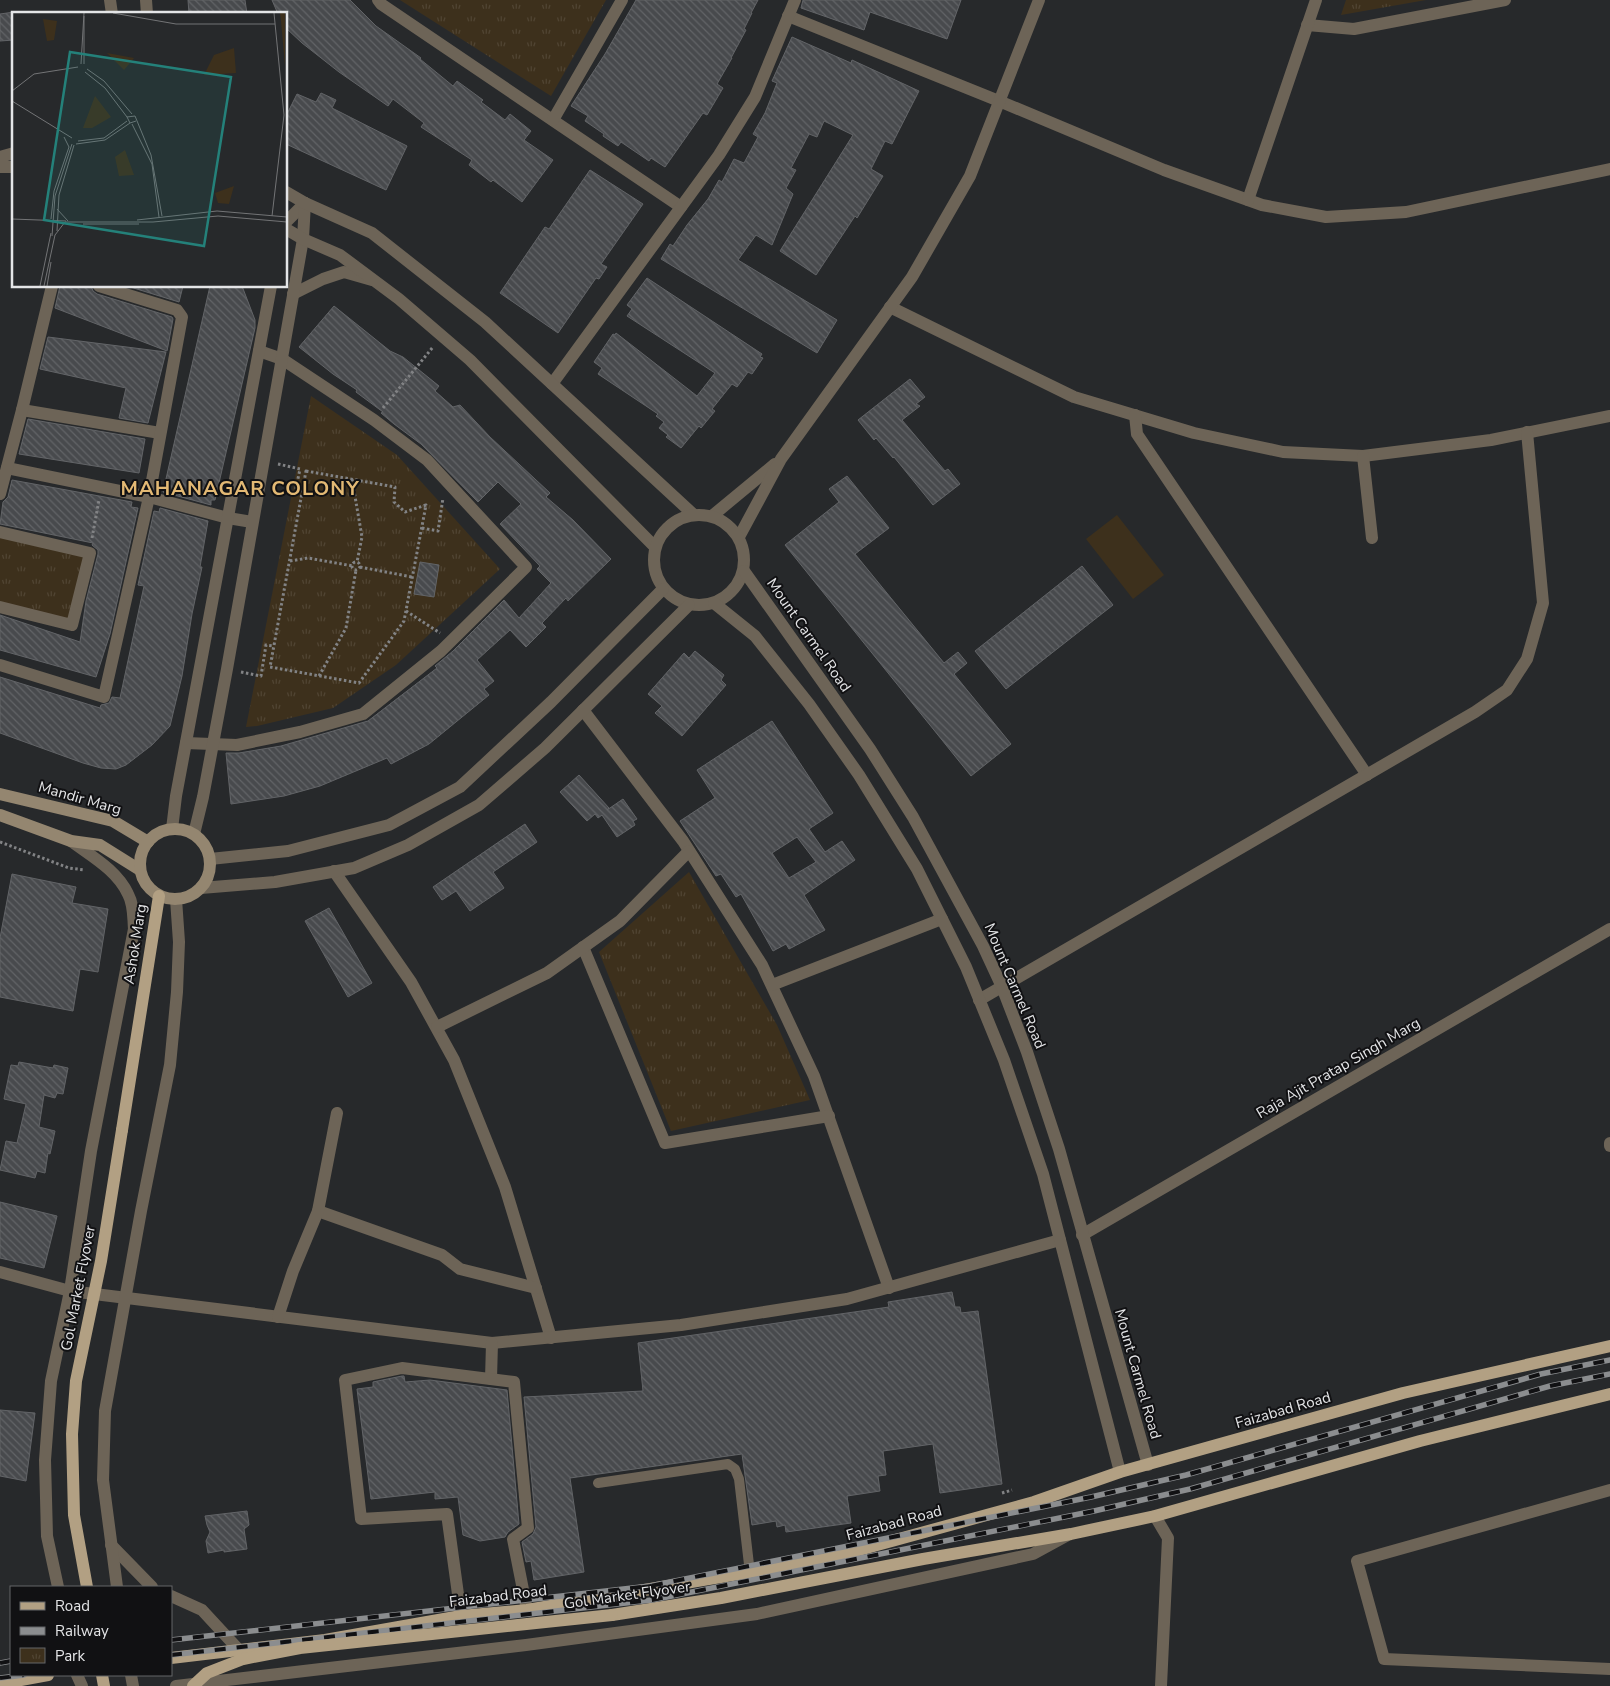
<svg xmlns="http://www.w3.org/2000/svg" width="1610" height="1686" font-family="'Nunito Sans',sans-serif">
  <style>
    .grass { fill: #3d301c }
    .park { fill: url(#park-tufts) }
    .building { fill: url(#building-back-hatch); stroke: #626467; fill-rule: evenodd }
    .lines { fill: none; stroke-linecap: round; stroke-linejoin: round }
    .path { stroke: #828385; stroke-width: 3; stroke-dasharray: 2.5 2.5; stroke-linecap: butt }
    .service { stroke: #6d6457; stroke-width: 10 }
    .minor { stroke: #6d6457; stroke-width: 12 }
    .tertiary { stroke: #6d6457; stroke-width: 12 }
    .secondary { stroke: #948670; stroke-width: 12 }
    .primary { stroke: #b2a083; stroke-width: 12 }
    .rail-casing { stroke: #8b8d8f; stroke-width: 5.5 }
    .rail { stroke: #111113; stroke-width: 4; stroke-dasharray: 11; stroke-linecap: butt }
    .primary-bridge { stroke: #b2a083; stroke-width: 12 }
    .labels { text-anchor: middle; stroke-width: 4; stroke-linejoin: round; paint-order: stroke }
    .street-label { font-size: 15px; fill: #e4e5e7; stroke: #111113 }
    .district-label { font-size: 20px; font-weight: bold; letter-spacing: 1px; fill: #e3b974; stroke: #111113 }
    .inset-road { fill: none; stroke: #737476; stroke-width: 1 }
    .view { fill: #24817a; fill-opacity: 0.15; stroke: #24817a; stroke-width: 2.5 }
    .inset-edge { fill: none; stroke: #e4e5e7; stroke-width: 2.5 }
  </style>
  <defs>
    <pattern id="park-tufts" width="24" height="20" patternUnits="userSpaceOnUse" patternTransform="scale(1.25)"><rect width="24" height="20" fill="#3d301c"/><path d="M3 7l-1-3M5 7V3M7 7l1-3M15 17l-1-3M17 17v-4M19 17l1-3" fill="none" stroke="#504432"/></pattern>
    <pattern id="building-back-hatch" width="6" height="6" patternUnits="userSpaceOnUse" patternTransform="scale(1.25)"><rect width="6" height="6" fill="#484a4d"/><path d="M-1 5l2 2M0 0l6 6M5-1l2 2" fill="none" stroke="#626467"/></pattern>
  </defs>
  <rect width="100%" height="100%" fill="#27292b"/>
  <path class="grass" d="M1117,515l47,60 -31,24 -47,-60z"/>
  <g class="park">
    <path d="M400,0h206l-55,96z"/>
    <path d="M1346,0h80l-85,15z"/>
    <path d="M311,396l86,59 103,114 -104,96 -63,43 -76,18 -11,1z"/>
    <path d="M0,535l85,22 -16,64 -69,-17z"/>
    <path d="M689,872l88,153 33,75 -139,31 -72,-179z"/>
  </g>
  <g class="building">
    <path d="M188,0h57l2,14h-58z"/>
    <path d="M272,0h78l26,26 45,32 -1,1 33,27 4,-5 26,19 -2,2 24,18 5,-6 21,17 -7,9 29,20 -31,42 -29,-22 -2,2 -22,-17 3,-5 -51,-33 3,-4 -31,-24 -5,7 -49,-34 -37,-29 -16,-15v-14h-8z"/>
    <path d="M636,0h122l-7,13h1l-8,16 2,1 -15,28h1l-15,26 6,4 -16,27 -4,-2 -38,54 -14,-9 -2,3 -28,-19 -3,4 -15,-10 1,-2 -19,-13 3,-5 -17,-10 34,-52z"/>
    <path d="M803,0h158l-14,39 -77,-27 -6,18 -63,-22z"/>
    <path d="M14,12v28l-14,1v-27z"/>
    <path d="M792,37l59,26 1,-3 67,31 -27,53 -7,-3 -14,28 12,7 -26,42 -2,-2 -39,59 -36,-24 73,-116 -29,-14 -7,16 -8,-3 -18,34 5,2 -10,18 7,6 -21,51 -16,-10 -18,25 99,60 -20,33 -156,-94 9,-15 3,2 14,-21 21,-26 11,-19 3,2 12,-23 10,4 14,-26 -5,-3 12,-21 12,-30 -5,-2z"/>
    <path d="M321,93l15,7 -4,8 75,38 -21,44 -100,-46v-28l11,-22 19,8z"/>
    <path d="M590,170l53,34 -42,60 6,3 -8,12 -3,-1 -38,55 -58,-40 45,-66 4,2z"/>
    <path d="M647,278l115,76 -2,3 3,1 -11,16 -4,-2 -11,15 -5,-3 -20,25 3,2 -14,17 -2,-2 -18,22 -15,-11 2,-2 -9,-7 5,-6 -8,-6 2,-2 -60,-40 4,-6 -8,-6 19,-28 2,1 1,-2 81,63 18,-23 -88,-57 5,-7 -5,-4z"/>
    <path d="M60,286h31l2,5 4,3 75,23 1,2 -6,32 -112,-43z"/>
    <path d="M127,286h56l-4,16z"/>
    <path d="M210,286h32l13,34v8l-40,172h-4v5l-48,-13z"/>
    <path d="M334,306l56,45 13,6 36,29 -4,5 18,16 7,-2 30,32 60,56 -4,4 27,23 38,39 -43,42 -2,-3 -24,25 4,4 -20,20 -16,-17 -33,30 17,21 -10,8 5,6 -60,49 -38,20 -4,-6 -67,28 -36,10 -53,8 -5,-51h13l42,-7 87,-25 69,-53 -2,-2 18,-15 51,-51 15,18 32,-35 -14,-14 3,-3 -40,-42 21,-20 -23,-22 -20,20 -57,-58 -27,-20 -13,-11 2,-1 -27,-20 1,-2 -24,-16 -34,-27z"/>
    <path d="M48,337l118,15 -18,71 -29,-5 7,-30 -86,-19z"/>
    <path d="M910,379l15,18 -9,7 4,2 -18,14 43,51 3,-2 12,15 -27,21 -39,-48 -1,1 -17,-20 -2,2 -16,-20z"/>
    <path d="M28,419l117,20 -6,34 -120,-19z"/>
    <path d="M847,476l42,52 -34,26 89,109 14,-11 9,11 -13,11 57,70 -40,32 -186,-231 54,-43 -10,-13z"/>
    <path d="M12,480l120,22 -1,5 7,1 -28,126 -14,43 -96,-27v-35l80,27 6,-41 12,-47v-4l-6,-5 1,-2 -93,-19 3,-22 5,-5z"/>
    <path d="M160,508l48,13 -8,46h2l-10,47 -10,62 -12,50 -18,19 -26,20 -10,4 -15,-1 -18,-5 -83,-30v-56l100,31 1,-3 8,-2 3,-6 8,1 24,-112 -6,-1 16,-74 5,1z"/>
    <path d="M420,562l19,3 -5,32 -20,-3z"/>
    <path d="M1082,566l31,39 -107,84 -31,-38z"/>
    <path d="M695,651l29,24 -3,5 5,5 -44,51 -27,-23 7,-7 -14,-12 36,-41 5,5z"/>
    <path d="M772,721l61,92 -24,16 16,23 17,-11 13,19 -51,35 21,35 -36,19 -3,-5 -13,7 -32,-57 -5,3 -15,-23 -5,2 -36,-55 35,-23 -18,-28zM797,837l19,25 -27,16 -17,-25z"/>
    <path d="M579,775l30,33 -2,2 16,-11 14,20 -4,2 2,4 -18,12 -15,-22 -4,3 -3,-4 -8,7 -27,-29z"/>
    <path d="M525,824l12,18 -44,30 11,16 -34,23 -14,-20 -14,9 -9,-13z"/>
    <path d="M12,874l64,13 -4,16 36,6 -10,63 -18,-3 -7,42 -73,-14v-59z"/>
    <path d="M329,908l43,75 -24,14 -43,-76z"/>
    <path d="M19,1062l34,6 1,-3 14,3 -5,26 -6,-1 -2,5 -11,-3 -5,32 16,4 -5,23 -2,-1 -3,20 -8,-2 -2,7 -35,-8 6,-29 11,2 9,-39 -22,-5 7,-34 7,1z"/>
    <path d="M0,1202l57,14 -13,52 -44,-10z"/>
    <path d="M952,1292l3,15h5l1,6 17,-2 24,173 -62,9 -7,-49 -50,7 3,24 -8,1 2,15 -33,5 4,27 -65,9 -1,-7 -8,2 -1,-6 -24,4 -10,-71 -172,24 14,94 -50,8 -3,-19 -5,1 -4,-20 11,-8 3,-7 -12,-130 119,-6 -5,-48 251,-36 -1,-5z"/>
    <path d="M402,1376h2l1,6 25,-2 77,10 12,134 -11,8 -3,5 -25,4 -17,-6 -5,-38 -23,2v-7l-64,7 -14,-110 16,-2v-5z"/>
    <path d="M0,1410l35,3 -9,68 -26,-5z"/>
    <path d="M247,1511l2,14 -5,4 3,20 -23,3v-2l-16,3 -2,-12 4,-9 -3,-7 -2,-9z"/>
  </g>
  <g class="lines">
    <g class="path">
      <path d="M383,408l50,-61"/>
      <path d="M278,464l22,5 -4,19 7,1"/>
      <path d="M306,471l89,16 -1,15 11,10 21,-7 -22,116 -45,62 -89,-16z"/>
      <path d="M352,479l10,58 -5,25"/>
      <path d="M422,528l16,3 5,-33"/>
      <path d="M92,538l7,-38"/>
      <path d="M290,561l18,-3 45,8"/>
      <circle cx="356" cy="566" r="4"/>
      <path d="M360,567l52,10"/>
      <path d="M406,611l34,22"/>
      <path d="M241,672l20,4 5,-31 8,1"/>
      <path d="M319,676l27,-48 10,-58"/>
      <path d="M0,842l69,26 16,2"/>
      <path d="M1002,1493l10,-3"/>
    </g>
    <path class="service" d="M598,1483l130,-19 7,5 4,10 11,94"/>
    <g class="minor">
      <path d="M378,0l3,4 300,203"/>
      <path d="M788,16l211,85 165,69 98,35 64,12 80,-5 204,-43"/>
      <path d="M1307,25l47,4 151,-29"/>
      <path d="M553,120l69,-120"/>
      <path d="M1248,200l68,-200"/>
      <path d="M286,222l19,-19"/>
      <path d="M293,294l30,-15 21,-7 28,8"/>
      <path d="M890,307l184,90 120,36 89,19 80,4 128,-16 119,-24"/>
      <path d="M552,384l167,-229 36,-58 40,-97"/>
      <path d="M22,410l138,23"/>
      <path d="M1135,415l2,19 230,341"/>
      <path d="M1363,456l9,82"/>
      <path d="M7,468l142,29 79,21 24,4"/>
      <path d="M0,494l22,-84 30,-124"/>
      <path d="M712,516l63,-52"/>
      <path d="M0,532l90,21 -18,72 -72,-18"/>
      <path d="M739,537l42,-78 131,-182 58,-101 69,-176"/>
      <path d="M0,665l104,32 45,-200 33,-180 -5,-7 -78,-24"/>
      <path d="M583,710l100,131 79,124 52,111 75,212"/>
      <path d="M186,743l51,2 63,-13 63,-18 78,-63 85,-84 -99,-107 -53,-40 -92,-61 -23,-8"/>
      <path d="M172,829l4,-33 95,-510"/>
      <path d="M194,834l9,-37 24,-128 76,-430 2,-36"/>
      <path d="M334,871l77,111 43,78 51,127 46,151"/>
      <path d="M583,947l82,196 164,-27"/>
      <path d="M772,985l170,-66"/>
      <path d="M979,1000l496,-288 32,-22 20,-31 16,-56 -16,-171"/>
      <path d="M437,1027l110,-54 73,-52 69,-70"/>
      <path d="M1610,1143v3"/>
      <path d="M318,1211l124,44 18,14 76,19"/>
      <path d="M1082,1235l528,-306"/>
      <path d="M0,1272l70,19 422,52 189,-18 166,-26 213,-59"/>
      <path d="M278,1317l15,-46 25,-60 19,-98"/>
      <path d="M491,1379l1,-36"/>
      <path d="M1610,1490l-253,71 27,98 226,10"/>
      <path d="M1155,1516l13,22 -7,148"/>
      <path d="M461,1616l-14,-102 -86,5 -16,-139 57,-12 112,14 14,146 -15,11 14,71"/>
    </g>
    <g class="tertiary">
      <path d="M110,0l2,14"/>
      <path d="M146,0l1,14"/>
      <path d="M0,157l14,-4"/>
      <path d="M0,167h14"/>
      <path d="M286,192l19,11 67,30 113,89 209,193"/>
      <path d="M286,229l17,10 37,16 59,44 71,61 185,187"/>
      <circle cx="699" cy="560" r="45"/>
      <path d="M744,571l126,178 43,68 70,129 19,41 25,65 32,97 89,316"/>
      <path d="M714,603l41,33 54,68 50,71 58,94 49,98 38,93 39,114 77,298"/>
      <path d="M210,859l78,-8 101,-26 71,-38 91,-85 112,-113"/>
      <path d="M201,888l74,-6 79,-14 54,-23 71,-40 66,-57 144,-143"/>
      <path d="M111,1545l41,42"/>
      <path d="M58,1587l-11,-51 -2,-76 6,-79 19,-90 21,-140 43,-222c-1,-12 0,-24 -6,-35 -11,-24 -37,-38 -57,-53"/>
      <path d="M117,1587l-14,-107 2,-69 36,-200 29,-146 7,-73 2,-50 -3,-43"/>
      <path d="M171,1596l31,14 37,40"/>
      <path d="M77,1675l5,11"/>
      <path d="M131,1675l2,11"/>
      <path d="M176,1686l350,-41 231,-31 276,-60 33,-18"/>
    </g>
    <g class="secondary">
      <path d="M0,794l113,27 35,21"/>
      <path d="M0,815l71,26 29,4 40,25"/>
      <circle cx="175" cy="864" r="35"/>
    </g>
    <g class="primary">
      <path d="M122,1130l37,-234"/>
      <path d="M612,1615l109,-17 202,-39 148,-25 84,-18 265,-75 190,-47"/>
      <path d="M171,1658l154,-18 136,-24 66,-6 299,-51 208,-57 86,-30 283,-79 207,-47"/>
      <path d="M102,1675l2,11"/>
      <path d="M0,1684l48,-9"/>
    </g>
    <defs>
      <g id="rail">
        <path d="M171,1640l479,-54 441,-89 95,-22 355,-101 69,-14"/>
        <path d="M171,1655l481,-55 442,-89 96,-22 360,-103 60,-12"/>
        <path d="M0,1663l11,-2"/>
        <path d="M0,1678l24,-3"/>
      </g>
    </defs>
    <use href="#rail" class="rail-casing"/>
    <use href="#rail" class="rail"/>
    <g class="primary-bridge">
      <path d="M87,1587l-13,-72 -2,-81 4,-53 25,-120 21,-131"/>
      <path d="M193,1686l14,-13 36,-14 57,-11 312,-33"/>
    </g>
  </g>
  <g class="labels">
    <g class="street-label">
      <text transform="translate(809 635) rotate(55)" y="5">Mount Carmel Road</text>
      <text transform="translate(80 798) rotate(16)" y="5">Mandir Marg</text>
      <text transform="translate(135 944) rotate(-81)" y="5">Ashok Marg</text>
      <text transform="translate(1015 986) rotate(67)" y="5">Mount Carmel Road</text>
      <text transform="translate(1338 1068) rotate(-30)" y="5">Raja Ajit Pratap Singh Marg</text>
      <text transform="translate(78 1288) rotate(-79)" y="5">Gol Market Flyover</text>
      <text transform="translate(1138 1374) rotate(74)" y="5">Mount Carmel Road</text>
      <text transform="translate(1283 1410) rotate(-16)" y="5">Faizabad Road</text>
      <text transform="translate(894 1523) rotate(-15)" y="5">Faizabad Road</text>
      <text transform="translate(627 1595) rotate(-8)" y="5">Gol Market Flyover</text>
      <text transform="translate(498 1596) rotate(-7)" y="5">Faizabad Road</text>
    </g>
    <g class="district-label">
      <text x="240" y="495">MAHANAGAR COLONY</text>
    </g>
  </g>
  <g transform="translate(12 12)">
    <rect width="275" height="275" fill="#27292b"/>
    <path d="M268,1h5v53l-4,-45z" fill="#3d301c"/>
    <path d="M31,7l14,2 -3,19 -7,1zM222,36l2,25 -32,2 10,-20zM95,41l27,5 -10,12zM83,84l16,21 -19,11h-9zM113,138l9,25 -15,1 -4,-19zM222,174l-5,18 -11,-1 -3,-10z" fill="#3d301c"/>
    <path class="inset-road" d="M101,1l63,11h99M72,4v48M69,52l3,-51M75,57l17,12 28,33M73,60l20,16 22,29M0,79l22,-17 44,-7M0,89l60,37M124,109l-6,2 -3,-6 8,-1 16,39 11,61M120,112l20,40 7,53M66,129l26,-3 23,-17M64,132l29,-4 25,-17M45,197l11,12M260,204l12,-101 -10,-102M0,207l54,2M39,207l3,-28 15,-44 -5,-10M125,208l80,-9 70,6M71,212h56M45,219l2,-36 15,-50M40,224l3,-40 17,-52M28,274l11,-53M32,274l11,-51 10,-13h88l65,-6 69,6M35,274l4,-24"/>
    <path class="view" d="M58,40l161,25 -27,169 -160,-26z"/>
    <rect width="275" height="275" class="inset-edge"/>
  </g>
  <rect x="10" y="1586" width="162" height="90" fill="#111113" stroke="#656668"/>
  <rect x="20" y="1602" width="25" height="8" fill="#b2a083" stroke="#656668"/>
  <text x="55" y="1611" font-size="15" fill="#e4e5e7">Road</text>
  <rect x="20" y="1627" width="25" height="8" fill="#8b8d8f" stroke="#656668"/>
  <text x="55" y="1636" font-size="15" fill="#e4e5e7">Railway</text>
  <rect x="20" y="1648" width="25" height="15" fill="url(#park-tufts)" stroke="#656668"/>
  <text x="55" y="1661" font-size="15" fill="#e4e5e7">Park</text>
</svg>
